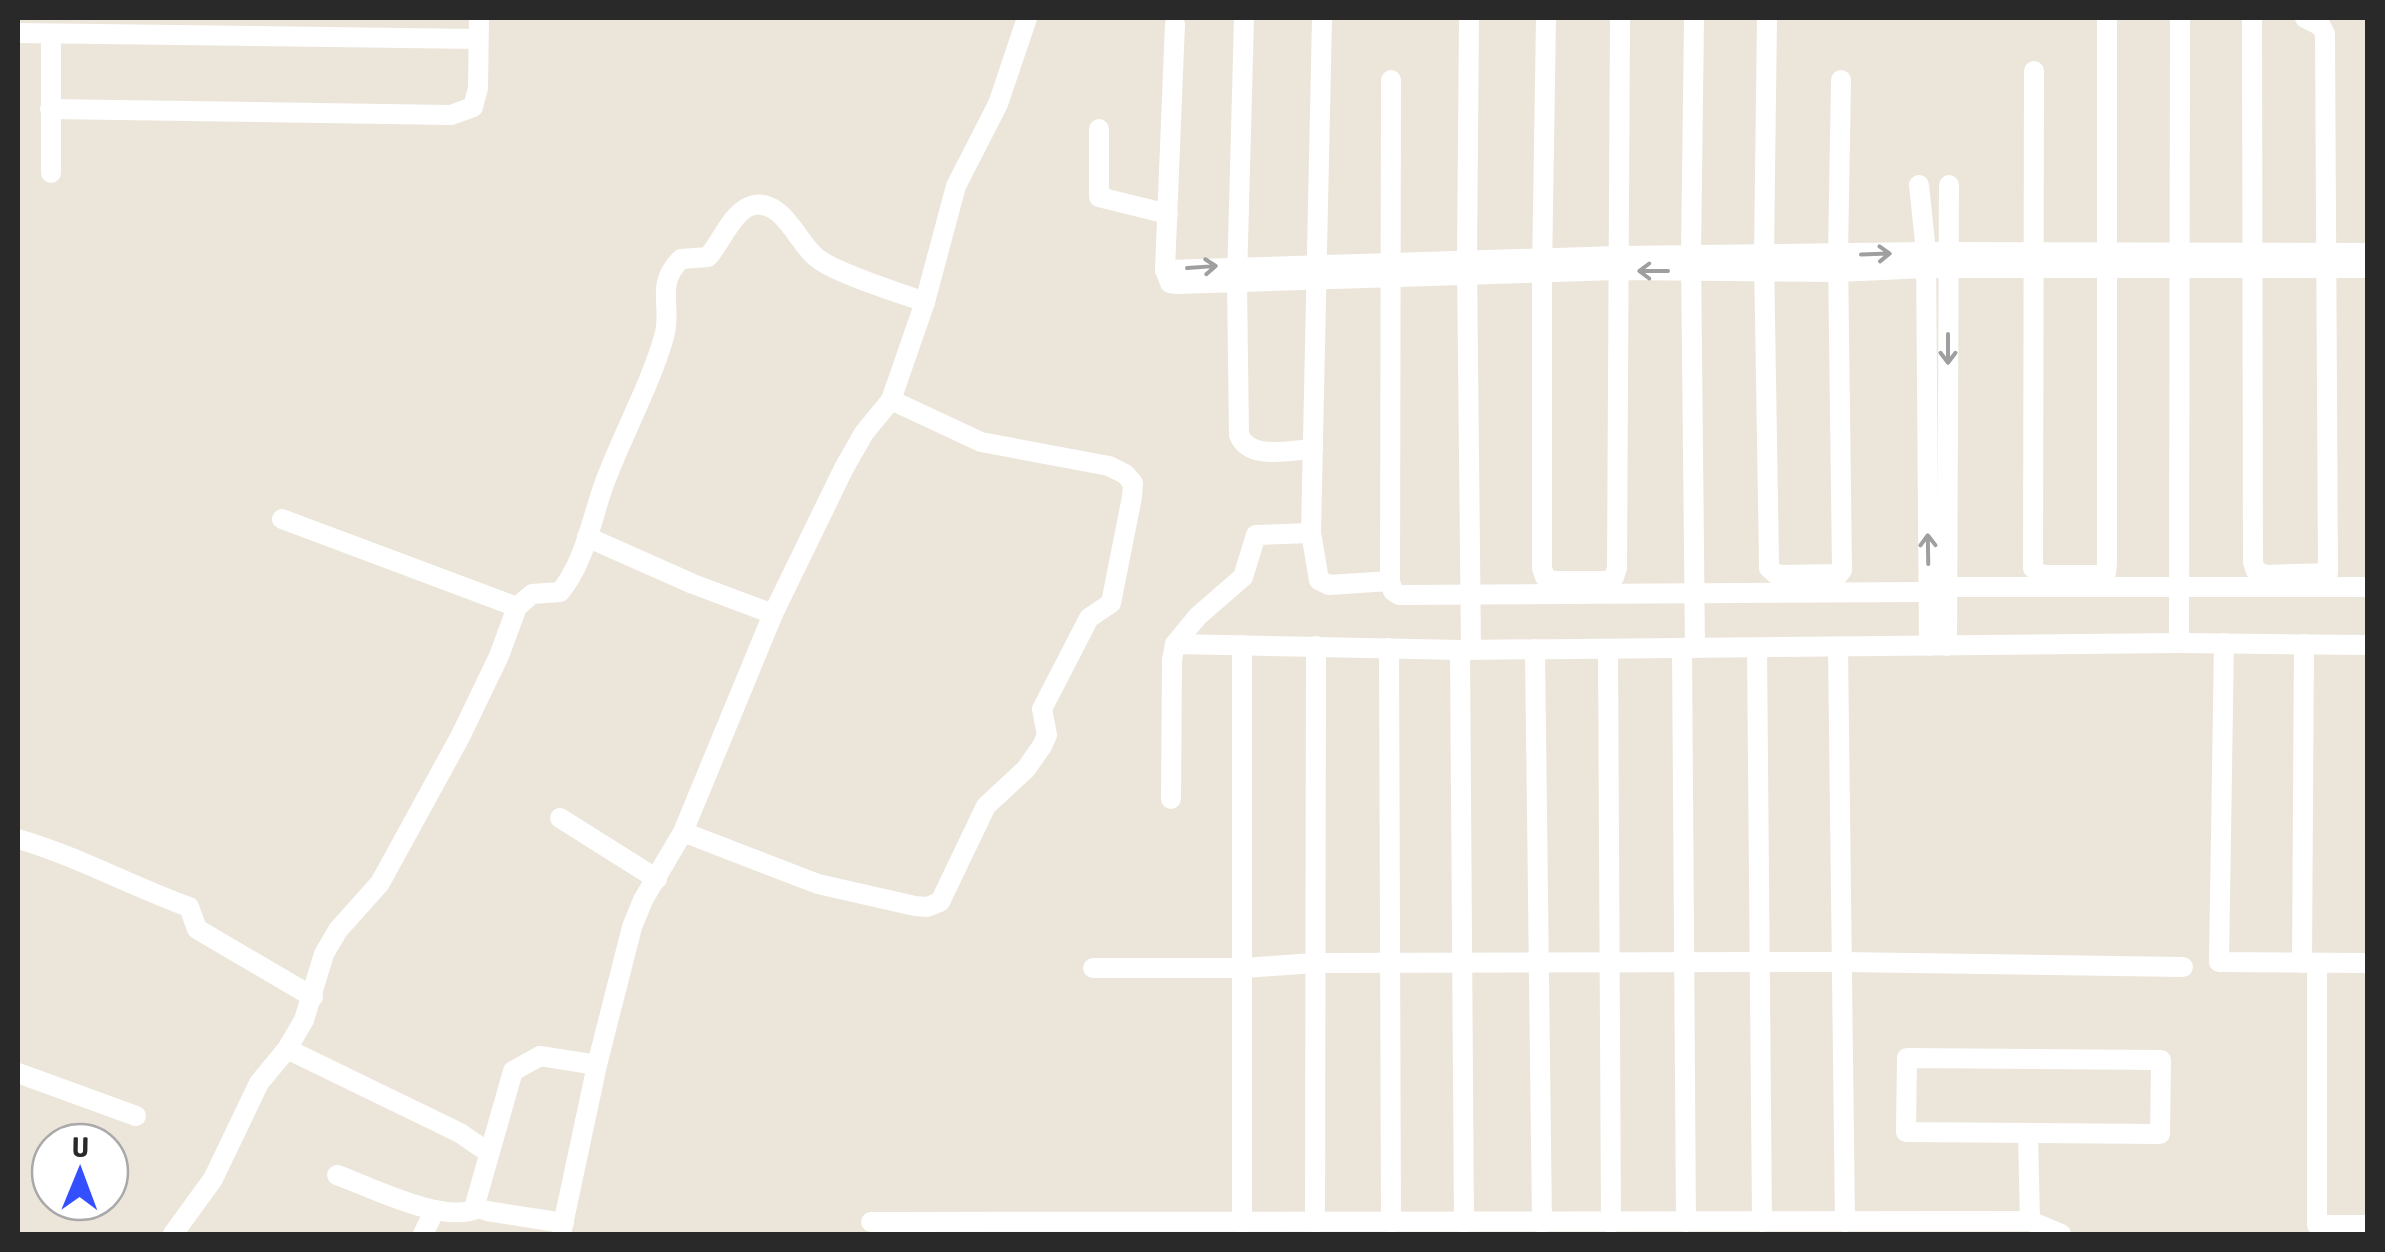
<svg xmlns="http://www.w3.org/2000/svg" width="2385" height="1252" font-family="'Asap Condensed',sans-serif">
  <style>
    .lines { fill: none; stroke-linecap: round; stroke-linejoin: round }
    .minor { stroke: #fff; stroke-width: 20 }
    .oneway { stroke: #9f9f9f }
  </style>
  <rect width="100%" height="100%" fill="#ece5da"/>
  <g class="lines">
    <g class="minor">
      <path d="M1244,18l-7,263 2,154c11,26 50,15 74,14"/>
      <path d="M1322,18l-11,515 8,47 10,5 61,-4 1,-501"/>
      <path d="M1469,18l-2,242 4,390"/>
      <path d="M1546,18l-4,254v296l3,9 7,4h56l6,-4 3,-9 3,-550"/>
      <path d="M1694,18l-3,238 4,392"/>
      <path d="M1767,18l-3,238 5,307v5l8,7 62,-1 3,-4 -4,-315 3,-175"/>
      <path d="M2252,18l1,544 3,9 9,4 63,-2 -3,-539 -4,-8 -16,-8"/>
      <path d="M18,33l460,6"/>
      <path d="M51,35v138"/>
      <path d="M2034,71l-1,497 8,7h58l7,-2 1,-9v-546"/>
      <path d="M50,109l401,6 22,-8 5,-19 1,-70"/>
      <path d="M1099,129v68l69,17"/>
      <path d="M1919,185l7,67 3,394"/>
      <path d="M2368,253l-442,-1 -308,4 -453,14 5,13 7,1 440,-14 221,2 88,-4h442"/>
      <path d="M1165,270l10,-246"/>
      <path d="M282,519l235,88"/>
      <path d="M587,537l106,47 80,30"/>
      <path d="M1390,581l3,10 6,4 530,-3"/>
      <path d="M1947,587h421"/>
      <path d="M2179,643l1,-625"/>
      <path d="M2224,643l-5,319 149,1"/>
      <path d="M1175,644l23,-28 45,-39 13,-42 55,-2"/>
      <path d="M1242,645v578"/>
      <path d="M1947,646l2,-461"/>
      <path d="M1838,647l7,575"/>
      <path d="M1389,648l2,575"/>
      <path d="M1682,648l4,574"/>
      <path d="M1757,648l5,574"/>
      <path d="M1535,649l7,574"/>
      <path d="M1608,649l3,574"/>
      <path d="M1460,650l4,573"/>
      <path d="M1171,799l1,-139 3,-16 285,6 719,-7 189,2"/>
      <path d="M560,818l97,61"/>
      <path d="M683,832l135,52 97,22 12,1 13,-5 46,-96 40,-37 16,-23 5,-11 -5,-26 47,-91 22,-15 21,-106 1,-14 -8,-9 -16,-8 -128,-24 -90,-42"/>
      <path d="M18,839c59,17 113,47 171,68l8,22 116,68"/>
      <path d="M2302,963l2,-319"/>
      <path d="M2317,963v262h51"/>
      <path d="M1093,968h150l72,-5 527,-1 341,5"/>
      <path d="M287,1049l173,84 29,20"/>
      <path d="M1907,1058l254,2 -1,74 -254,-2z"/>
      <path d="M18,1073l118,43"/>
      <path d="M2028,1133l2,88"/>
      <path d="M337,1175c36,13 107,50 142,33"/>
      <path d="M871,1222l1159,-1 31,13"/>
      <path d="M564,1223l-77,-12 -8,-3 -3,-7 37,-130 27,-15 57,9"/>
      <path d="M1315,1223l1,-577"/>
      <path d="M173,1234l40,-55 46,-96 28,-34 17,-29 20,-66 14,-24 42,-47 80,-146 39,-81 18,-49 15,-13 28,-2c26,-31 32,-77 46,-113 18,-47 44,-94 58,-142 9,-32 -10,-51 17,-78l27,-2c13,-14 25,-48 46,-52 30,-5 44,39 63,53 18,15 83,35 108,44"/>
      <path d="M423,1234l12,-24"/>
      <path d="M561,1234l36,-169 35,-138 11,-27 40,-68 90,-218 71,-146 20,-35 27,-33 34,-98 31,-116 42,-82 29,-86"/>
    </g>
  </g>
  <defs><path id="oneway-shaft" d="M-6 0H5M1.5-3L5.5 0L1.5 3" fill="none" stroke-width="1.6" stroke-linecap="round" stroke-linejoin="round" transform="scale(2.5)"/></defs>
  <g class="oneway">
    <use href="#oneway-shaft" transform="translate(1876 254) rotate(-2)"/>
    <use href="#oneway-shaft" transform="translate(1202 267) rotate(-4)"/>
    <use href="#oneway-shaft" transform="translate(1653 271) rotate(-180)"/>
    <use href="#oneway-shaft" transform="translate(1948 349) rotate(90)"/>
    <use href="#oneway-shaft" transform="translate(1928 549) rotate(-91)"/>
  </g>
  <rect width="2385" height="1252" fill="none" stroke="#292929" stroke-width="40"/>
  <g transform="translate(80 1172) rotate(1)"><circle r="48" fill="#ffffff" stroke="#a9a9a9" stroke-width="2.5"/>
  <path d="M0-8L18 38L0 25L-18 38Z" fill="#344fff"/>
  <text y="-15" font-size="28" font-weight="bold" text-anchor="middle" fill="#292929">U</text>
  </g>
</svg>
